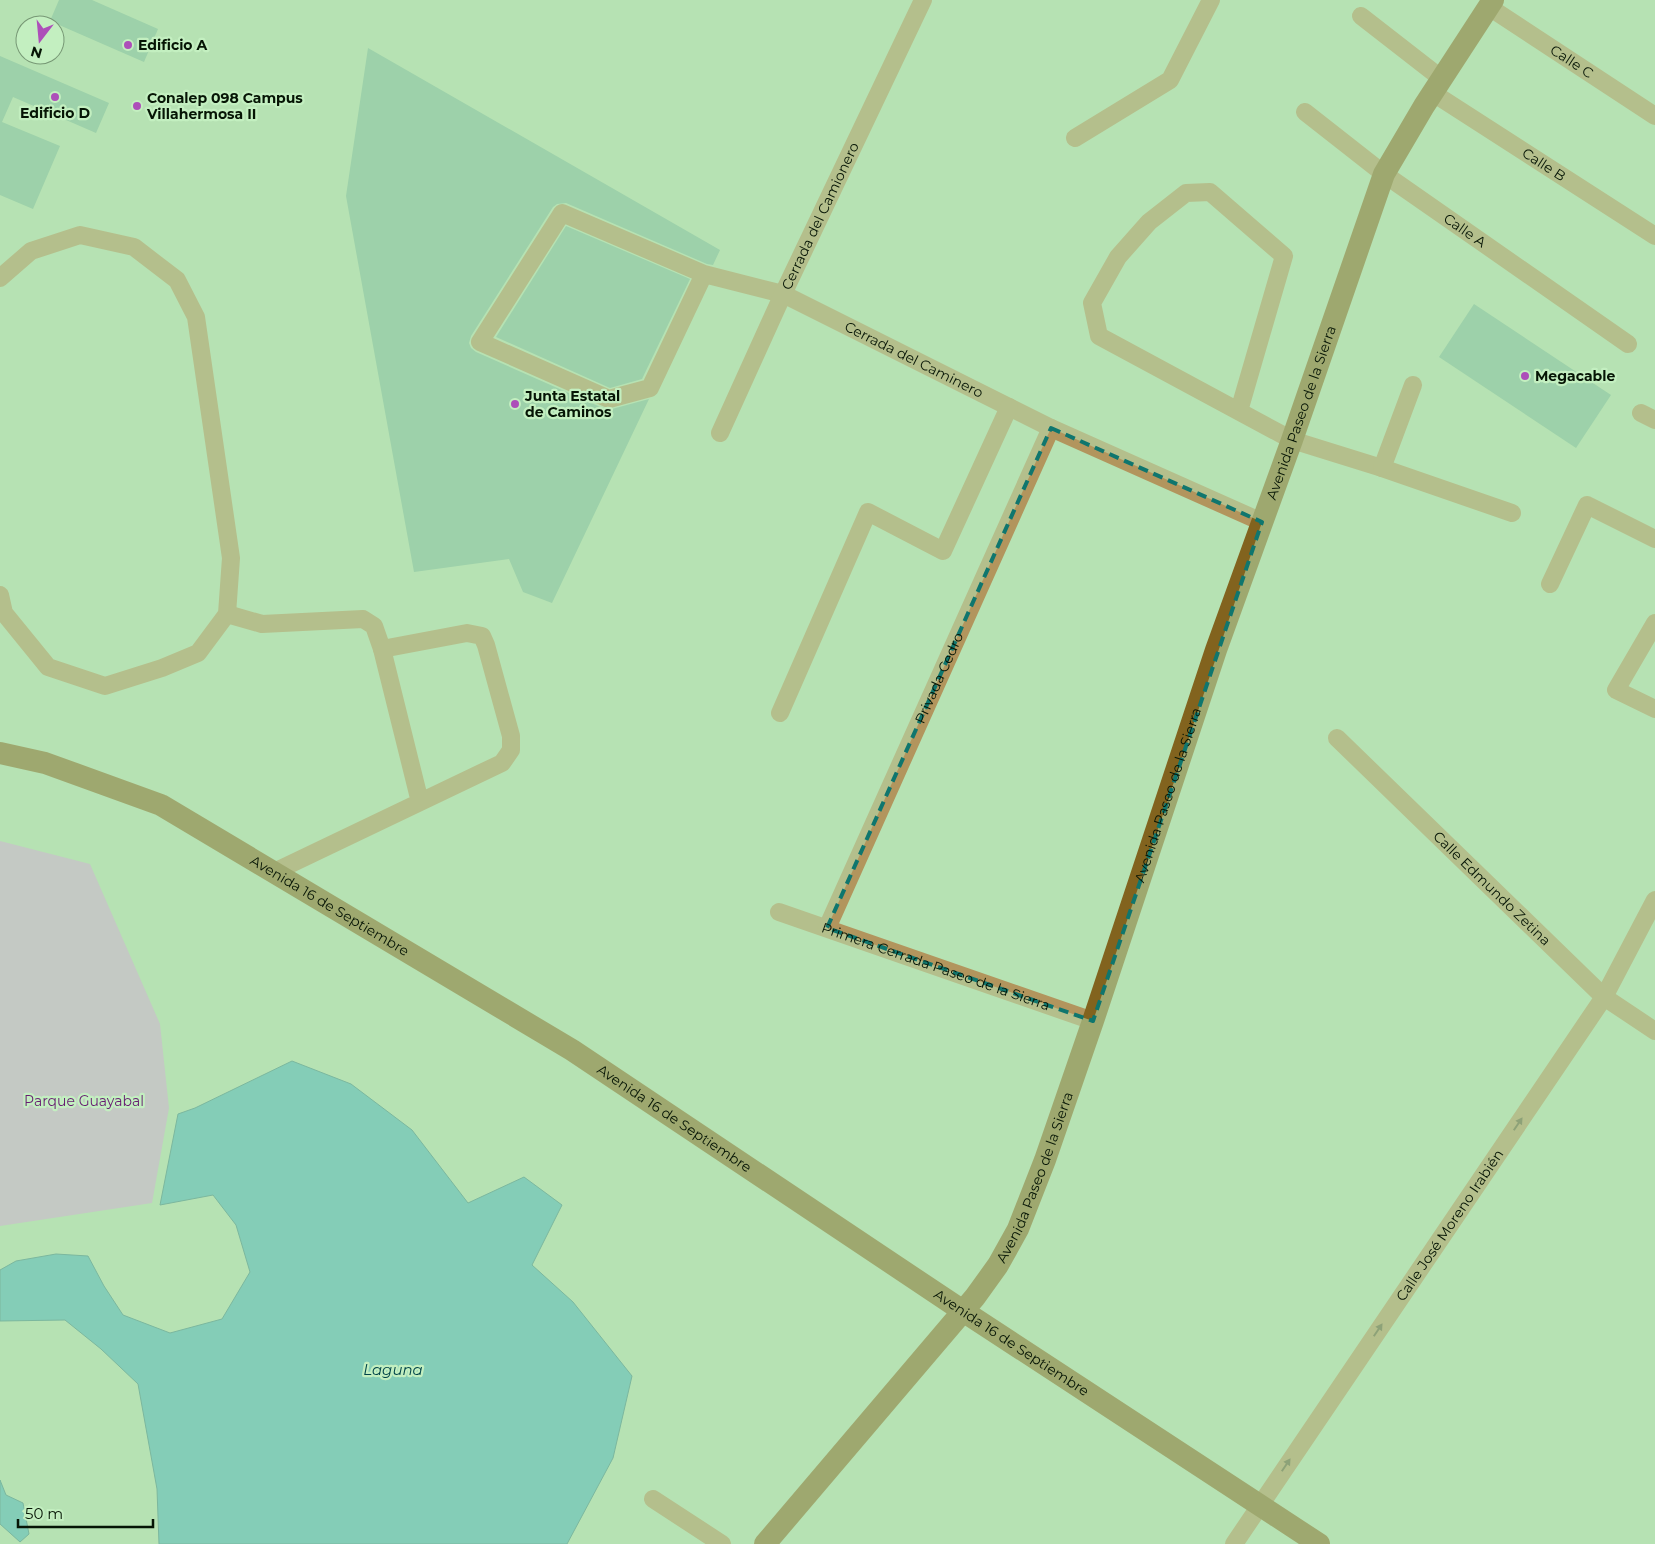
<svg xmlns="http://www.w3.org/2000/svg" width="1655" height="1544" font-family="Montserrat,sans-serif">
  <style>
    .green { fill: #d4abd9 }
    .water { fill: #48b3bd; stroke: #348486 }
    .building { fill: #7ebc9f }
    .lines { fill: none; stroke-linecap: round; stroke-linejoin: round }
    .minor { stroke: #b2955d; stroke-width: 18 }
    .major { stroke: #82631e; stroke-width: 22 }
    .oneway { fill: #5c5531 }
    .marked { fill: none; stroke: #0f766e; stroke-width: 4; stroke-dasharray: 10 6; stroke-linejoin: round }
    .poi-dot { fill: #ad4fb9; stroke: #c3efc0; stroke-width: 2 }
    .labels { text-anchor: middle; stroke-width: 4.5; stroke-linejoin: round; paint-order: stroke }
    .poi-label { font-size: 14px; font-weight: bold; fill: #061505; stroke: #c3efc0; text-anchor: start }
    .street-label { font-size: 14px; fill: #061505; stroke: #c3efc0 }
    .park-label { font-size: 14px; fill: #671b71; stroke: #c3efc0 }
    .water-label { font-size: 15px; font-style: italic; fill: #004449; stroke: #c3efc0 }
  </style>
  <rect width="100%" height="100%" fill="#b6e2b3"/>
  <path class="green" d="M0,841l90,23 70,160 9,84 -17,95 -152,23z"/>
  <g class="water">
    <path d="M292,1061l59,23 61,46 56,73 56,-26 38,28 -30,60 41,37 59,74 -19,82 -46,86h-408l-2,-55 -19,-105 -37,-35 -36,-29 -65,1v-51l16,-9 40,-7 32,2 16,30 19,29 47,18 52,-14 28,-47 -14,-47 -23,-30 -53,10 18,-91 17,-6z"/>
    <path d="M0,1480l6,15 17,8 6,31 -9,8 -20,-18z"/>
  </g>
  <g class="building">
    <path d="M59,0h33l66,29 -14,33 -94,-41z"/>
    <path d="M368,48l352,202 -7,15 -6,-1 -141,-61 -9,1 -4,3 -82,129 -2,7 2,5 5,4 129,57h7l37,-10 -97,204 -29,-11 -14,-33 -95,13 -68,-376z"/>
    <path d="M0,56l109,47 -13,30 -83,-36 -11,25 58,24 -27,63 -33,-14z"/>
    <path d="M566,226l124,53 -48,100 -32,9 -114,-51z"/>
    <path d="M1474,304l137,91 -35,53 -137,-91z"/>
  </g>
  <g class="lines">
    <g class="minor">
      <path id="s1" d="M1489,7l166,109"/>
      <path d="M1361,16l81,63"/>
      <path id="s2" d="M1433,93l222,143"/>
      <path id="s3" d="M1305,112l79,62 244,170"/>
      <path d="M1075,138l95,-58 41,-80"/>
      <path id="s4" d="M704,274l-54,114 -41,11 -129,-57 82,-129 142,61 79,20 268,134 211,94"/>
      <path d="M0,278l31,-27 49,-16 54,12 43,33 19,37 35,241 -4,56 -29,39 -36,15 -57,18 -57,-19 -44,-54 -4,-18"/>
      <path d="M1239,411l45,-155 -74,-64 -24,1 -37,29 -31,35 -26,46 7,33 193,104 90,28 130,45"/>
      <path d="M1641,413l14,7"/>
      <path id="s5" d="M720,433l63,-139 140,-294"/>
      <path d="M1382,468l31,-83"/>
      <path d="M1550,584l37,-79 68,34"/>
      <path d="M227,614l35,10 101,-5 11,7 8,23"/>
      <path d="M1655,623l-39,67 39,19"/>
      <path d="M780,713l88,-201 75,39 66,-144"/>
      <path id="s6" d="M1337,738l267,259 51,34"/>
      <path d="M274,872l228,-109 9,-13v-14l-25,-91 -4,-9 -15,-3 -85,16 38,153"/>
      <path id="s7" d="M779,912l314,109"/>
      <path id="s8" d="M827,928l224,-500"/>
      <path d="M653,1499l69,45"/>
      <path id="s9" d="M1234,1544l370,-547 51,-97"/>
    </g>
    <g class="major">
      <path id="s10" d="M0,753l45,10 116,42 411,245 391,261 356,233"/>
      <path id="s11" d="M765,1544l210,-247 23,-32 20,-36 27,-69 48,-139 123,-371 76,-210 92,-266 40,-68 69,-106"/>
    </g>
  </g>
  <defs><path id="oneway-solid" d="M-6-.8H1V-3.2L6.5 0L1 3.2V.8H-6Z" transform="scale(1.25)"/></defs>
  <g class="oneway">
    <use href="#oneway-solid" transform="translate(1518 1124) rotate(-56)"/>
    <use href="#oneway-solid" transform="translate(1378 1330) rotate(-56)"/>
    <use href="#oneway-solid" transform="translate(1286 1465) rotate(-56)"/>
  </g>
  <path d="M0 0H1655V1544H0ZM1051,428l211,94 -169,499 -266,-93z" fill="#b6e2b3" fill-opacity=".55" fill-rule="evenodd"/>
  <path class="marked" d="M1051,428l211,94 -169,499 -266,-93z"/>
  <g class="poi-dot">
    <circle cx="128" cy="45" r="5"/>
    <circle cx="55" cy="97" r="5"/>
    <circle cx="137" cy="106" r="5"/>
    <circle cx="1525" cy="376" r="5"/>
    <circle cx="515" cy="404" r="5"/>
  </g>
  <g class="labels">
    <g class="poi-label">
      <text x="138" y="50">Edificio A</text>
      <text x="147" y="103">Conalep 098 Campus<tspan x="147" dy="16">Villahermosa II</tspan></text>
      <text x="55" y="118" text-anchor="middle">Edificio D</text>
      <text x="1535" y="381">Megacable</text>
      <text x="525" y="401">Junta Estatal<tspan x="525" dy="16">de Caminos</tspan></text>
    </g>
    <g class="street-label">
      <text dy="5" stroke="none"><textPath href="#s1" startOffset="99">Calle C</textPath></text>
      <text dy="5" stroke="none"><textPath href="#s2" startOffset="132">Calle B</textPath></text>
      <text dy="5" stroke="none"><textPath href="#s5" startOffset="239">Cerrada del Camionero</textPath></text>
      <text dy="5" stroke="none"><textPath href="#s3" startOffset="199">Calle A</textPath></text>
      <text dy="5" stroke="none"><textPath href="#s4" startOffset="845">Cerrada del Caminero</textPath></text>
      <text dy="5" stroke="none"><textPath href="#s11" startOffset="1269">Avenida Paseo de la Sierra</textPath></text>
      <text dy="5" stroke="none"><textPath href="#s8" startOffset="274">Privada Cedro</textPath></text>
      <text dy="5" stroke="none"><textPath href="#s11" startOffset="864">Avenida Paseo de la Sierra</textPath></text>
      <text dy="5" stroke="none"><textPath href="#s6" startOffset="216">Calle Edmundo Zetina</textPath></text>
      <text dy="5" stroke="none"><textPath href="#s10" startOffset="366">Avenida 16 de Septiembre</textPath></text>
      <text dy="5" stroke="none"><textPath href="#s7" startOffset="166">Primera Cerrada Paseo de la Sierra</textPath></text>
      <text dy="5" stroke="none"><textPath href="#s10" startOffset="771">Avenida 16 de Septiembre</textPath></text>
      <text dy="5" stroke="none"><textPath href="#s11" startOffset="459">Avenida Paseo de la Sierra</textPath></text>
      <text dy="5" stroke="none"><textPath href="#s9" startOffset="385">Calle José Moreno Irabién</textPath></text>
      <text dy="5" stroke="none"><textPath href="#s10" startOffset="1176">Avenida 16 de Septiembre</textPath></text>
    </g>
    <g class="park-label">
      <text x="84" y="1106">Parque Guayabal</text>
    </g>
    <g class="water-label">
      <text x="393" y="1375">Laguna</text>
    </g>
  </g>
  <g transform="translate(40 40) rotate(196)"><circle r="24" fill="#c3efc0" stroke="#779875"/>
  <path d="M0-4L9 19L0 12L-9 19Z" fill="#ad4fb9"/>
  <text y="-8" font-size="14" font-weight="bold" text-anchor="middle" fill="#061505">N</text>
  </g>
  <path d="M18 1519v8h135v-8" fill="none" stroke="#061505" stroke-width="2.5"/>
  <text x="25" y="1519" font-size="15" fill="#061505" stroke="#c3efc0" stroke-width="4" paint-order="stroke">50 m</text>
</svg>
